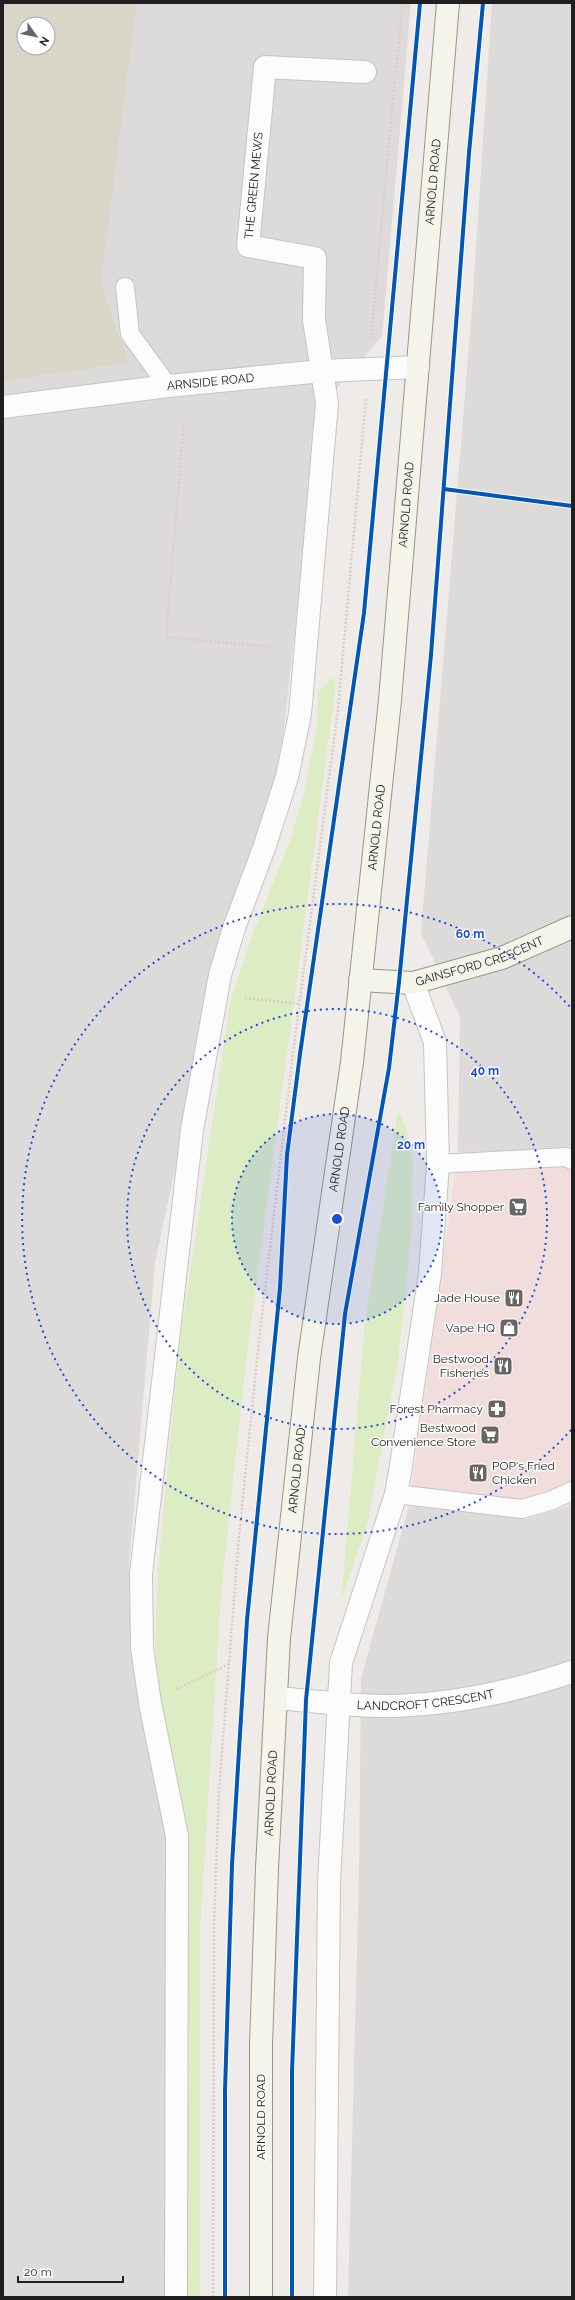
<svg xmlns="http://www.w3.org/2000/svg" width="575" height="2300" font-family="Raleway,sans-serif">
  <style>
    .residential { fill: #dddbd9 }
    .commercial { fill: #f1dedc }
    .construction { fill: #d8d6c9; fill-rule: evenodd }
    .grass { fill: #dcedc4 }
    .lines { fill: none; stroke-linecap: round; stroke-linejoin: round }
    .lane-casing { stroke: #c6c5c4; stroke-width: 20 }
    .street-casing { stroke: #c6c5c4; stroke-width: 24 }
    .secondary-casing { stroke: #98987f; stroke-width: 24 }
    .path { stroke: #dcccca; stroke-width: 2.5; stroke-dasharray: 2 2; stroke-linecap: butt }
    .lane { stroke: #fcfcfc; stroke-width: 18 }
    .street { stroke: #fcfcfc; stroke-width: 22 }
    .secondary { stroke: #f4f4eb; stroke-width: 22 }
    .cycleway-casing { stroke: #fff; stroke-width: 6 }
    .cycleway { stroke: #0057b8; stroke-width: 4 }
    .ring { fill: none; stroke: #1d4ed8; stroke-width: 2; stroke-dasharray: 2 4 }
    .labels { text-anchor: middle; stroke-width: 3; stroke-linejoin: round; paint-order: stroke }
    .street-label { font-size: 12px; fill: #1f1f1f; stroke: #fff }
    .poi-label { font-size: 12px; fill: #1f1f1f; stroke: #fff; text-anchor: end }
    .centre { fill: #1d4ed8; stroke: #fff; stroke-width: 2 }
    .ring-label { font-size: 12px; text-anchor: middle; font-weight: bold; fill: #1d4ed8; stroke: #fff; stroke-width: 3; stroke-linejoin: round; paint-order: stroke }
  </style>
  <rect width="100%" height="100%" fill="#eeebe8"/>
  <g class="residential">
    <path d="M137,3h274l-29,334 -62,70 -40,356 -53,163 -72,337 -26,301 4,97 39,193 -3,443h-166v-1916l126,-18 -28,-79z"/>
    <path d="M492,3h80v1146l-114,3 2,-135 -39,-84 51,-624z"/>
    <path d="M572,1505v792h-224l11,-423 2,-196 48,-172 116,13z"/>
  </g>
  <path class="commercial" d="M572,1149v356l-47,14 -116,-13 49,-354z"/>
  <path class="construction" d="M3,3h134l-36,281 28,79 -126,18zM24,24h24v24h-24z"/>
  <g class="grass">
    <path d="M331,677l5,6 -91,686 -24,225 -21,336v367h-17l-4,-239 -24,-418 3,-69 22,-231 50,-337 21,-65 40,-100 13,-46 13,-65 1,-34z"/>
    <path d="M398,1111l9,19 6,33 -2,77 -13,120 -31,165 -26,77 24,-279z"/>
  </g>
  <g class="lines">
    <defs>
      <g id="lane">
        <path d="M125,287l5,47 38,52"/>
        <path d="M438,1164l128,-7 6,3"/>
        <path d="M396,1494l126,15 28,-8 22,-10"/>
      </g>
      <g id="street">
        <path id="s1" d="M3,407l165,-21 154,-15 96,-4"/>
        <path id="s2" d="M276,1698c40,3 80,9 119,8 61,-2 120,-15 177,-34"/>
        <path id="s3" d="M176,2297l1,-461 -27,-133 -8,-56 -1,-73 51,-444 28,-155 14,-47 30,-80 23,-71 13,-63 27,-311 -13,-83 1,-62 -67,-12 17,-179 100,5"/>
        <path d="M325,2297l4,-415 12,-219 55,-169 4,-22 30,-199 8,-109 -3,-122 -22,-59"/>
      </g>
      <g id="secondary">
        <path id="s4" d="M360,980l53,3 89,-25 70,-31"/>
        <path id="s5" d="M261,2297v-252l6,-177 12,-230 30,-280 43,-296 38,-362 58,-697"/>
      </g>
    </defs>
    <use href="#lane" class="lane-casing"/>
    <use href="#street" class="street-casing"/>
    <use href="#secondary" class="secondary-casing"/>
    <g class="path">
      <path d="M396,72l7,-69"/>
      <path d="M371,339l24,-260"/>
      <path d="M184,422l-18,215 109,10"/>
      <path d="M245,998l54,6"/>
      <path d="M177,1689l52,-25"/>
      <path d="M213,2297l1,-374 5,-133 20,-255 20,-194 34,-288 45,-344 28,-311"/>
    </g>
    <use href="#lane" class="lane"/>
    <use href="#street" class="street"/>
    <use href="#secondary" class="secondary"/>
    <defs>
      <g id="cycleway">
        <path d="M444,489l128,17"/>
        <path d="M225,2297v-206l7,-226 15,-245 33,-332 7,-133 13,-101 64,-441 56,-610"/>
        <path d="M292,2297v-225l14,-372 39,-386 44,-246 10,-86 32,-327 38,-502 14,-150"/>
      </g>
    </defs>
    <use href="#cycleway" class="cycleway-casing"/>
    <use href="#cycleway" class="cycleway"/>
  </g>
  <circle cx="337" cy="1219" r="105" fill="#1d4ed8" fill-opacity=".12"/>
  <g class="ring">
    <circle cx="337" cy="1219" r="105"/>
    <circle cx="337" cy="1219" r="210"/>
    <path d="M571 1430A315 315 0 1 1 571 1008"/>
  </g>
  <defs>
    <symbol id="supermarket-square" viewBox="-11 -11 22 22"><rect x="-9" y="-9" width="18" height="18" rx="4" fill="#676665" stroke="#fff"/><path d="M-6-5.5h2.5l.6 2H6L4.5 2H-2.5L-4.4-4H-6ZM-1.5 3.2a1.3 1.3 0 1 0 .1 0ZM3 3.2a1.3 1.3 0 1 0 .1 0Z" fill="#fff"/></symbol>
    <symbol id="restaurant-square" viewBox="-11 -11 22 22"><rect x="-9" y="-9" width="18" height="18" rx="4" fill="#676665" stroke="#fff"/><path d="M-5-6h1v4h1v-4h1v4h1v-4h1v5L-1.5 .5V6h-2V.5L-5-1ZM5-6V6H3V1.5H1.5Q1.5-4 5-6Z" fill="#fff"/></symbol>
    <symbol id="shop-square" viewBox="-11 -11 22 22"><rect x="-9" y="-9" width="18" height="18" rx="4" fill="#676665" stroke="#fff"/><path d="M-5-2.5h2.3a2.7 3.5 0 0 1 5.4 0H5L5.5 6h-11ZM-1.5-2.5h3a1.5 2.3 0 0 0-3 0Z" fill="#fff"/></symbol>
    <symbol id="pharmacy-square" viewBox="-11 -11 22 22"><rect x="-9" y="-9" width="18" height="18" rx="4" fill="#676665" stroke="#fff"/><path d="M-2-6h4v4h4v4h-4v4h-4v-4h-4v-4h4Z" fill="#fff"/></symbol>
  </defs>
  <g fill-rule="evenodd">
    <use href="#supermarket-square" x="507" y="1196" width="22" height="22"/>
    <use href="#restaurant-square" x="503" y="1287" width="22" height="22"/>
    <use href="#shop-square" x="498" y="1317" width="22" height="22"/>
    <use href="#restaurant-square" x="492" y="1355" width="22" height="22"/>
    <use href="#pharmacy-square" x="486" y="1398" width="22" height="22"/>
    <use href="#supermarket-square" x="479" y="1424" width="22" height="22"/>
    <use href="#restaurant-square" x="467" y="1462" width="22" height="22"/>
  </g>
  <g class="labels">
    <g class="street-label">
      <text dy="4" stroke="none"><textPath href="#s5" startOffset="2124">ARNOLD ROAD</textPath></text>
      <text dy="4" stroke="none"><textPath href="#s3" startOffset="2191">THE GREEN MEWS</textPath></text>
      <text dy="4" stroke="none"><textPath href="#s1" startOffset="209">ARNSIDE ROAD</textPath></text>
      <text dy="4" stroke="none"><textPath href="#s5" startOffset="1800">ARNOLD ROAD</textPath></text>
      <text dy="4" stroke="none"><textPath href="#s5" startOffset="1476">ARNOLD ROAD</textPath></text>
      <text dy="4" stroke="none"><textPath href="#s4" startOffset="123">GAINSFORD CRESCENT</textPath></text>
      <text dy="4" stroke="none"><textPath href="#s5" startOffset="1152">ARNOLD ROAD</textPath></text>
      <text dy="4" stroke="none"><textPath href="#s5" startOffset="828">ARNOLD ROAD</textPath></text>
      <text dy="4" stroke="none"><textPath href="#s2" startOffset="150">LANDCROFT CRESCENT</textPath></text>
      <text dy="4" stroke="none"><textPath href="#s5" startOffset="504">ARNOLD ROAD</textPath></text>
      <text transform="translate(261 2117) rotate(-90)" y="4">ARNOLD ROAD</text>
    </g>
    <g class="poi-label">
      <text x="504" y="1211">Family Shopper</text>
      <text x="500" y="1302">Jade House</text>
      <text x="495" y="1332">Vape HQ</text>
      <text x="489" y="1363">Bestwood<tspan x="489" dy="14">Fisheries</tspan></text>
      <text x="483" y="1413">Forest Pharmacy</text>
      <text x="476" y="1432">Bestwood<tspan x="476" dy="14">Convenience Store</tspan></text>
      <text x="492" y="1470" text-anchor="start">POP's Fried<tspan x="492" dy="14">Chicken</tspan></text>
    </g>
  </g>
  <circle cx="337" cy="1219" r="6" class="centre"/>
  <g class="ring-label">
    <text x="470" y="938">60 m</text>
    <text x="485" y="1075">40 m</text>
    <text x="411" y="1149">20 m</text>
  </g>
  <rect width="575" height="2300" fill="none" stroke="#1f1f1f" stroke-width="8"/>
  <g transform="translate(36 36) rotate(123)"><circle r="19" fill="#ffffff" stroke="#a5a5a5"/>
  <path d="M0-3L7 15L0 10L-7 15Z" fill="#676665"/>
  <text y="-6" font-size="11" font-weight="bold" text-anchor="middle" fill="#1f1f1f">N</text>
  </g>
  <path d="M18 2276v6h105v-6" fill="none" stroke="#1f1f1f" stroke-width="2"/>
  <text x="24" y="2276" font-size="12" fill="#1f1f1f" stroke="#ffffff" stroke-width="3" paint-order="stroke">20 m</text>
</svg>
